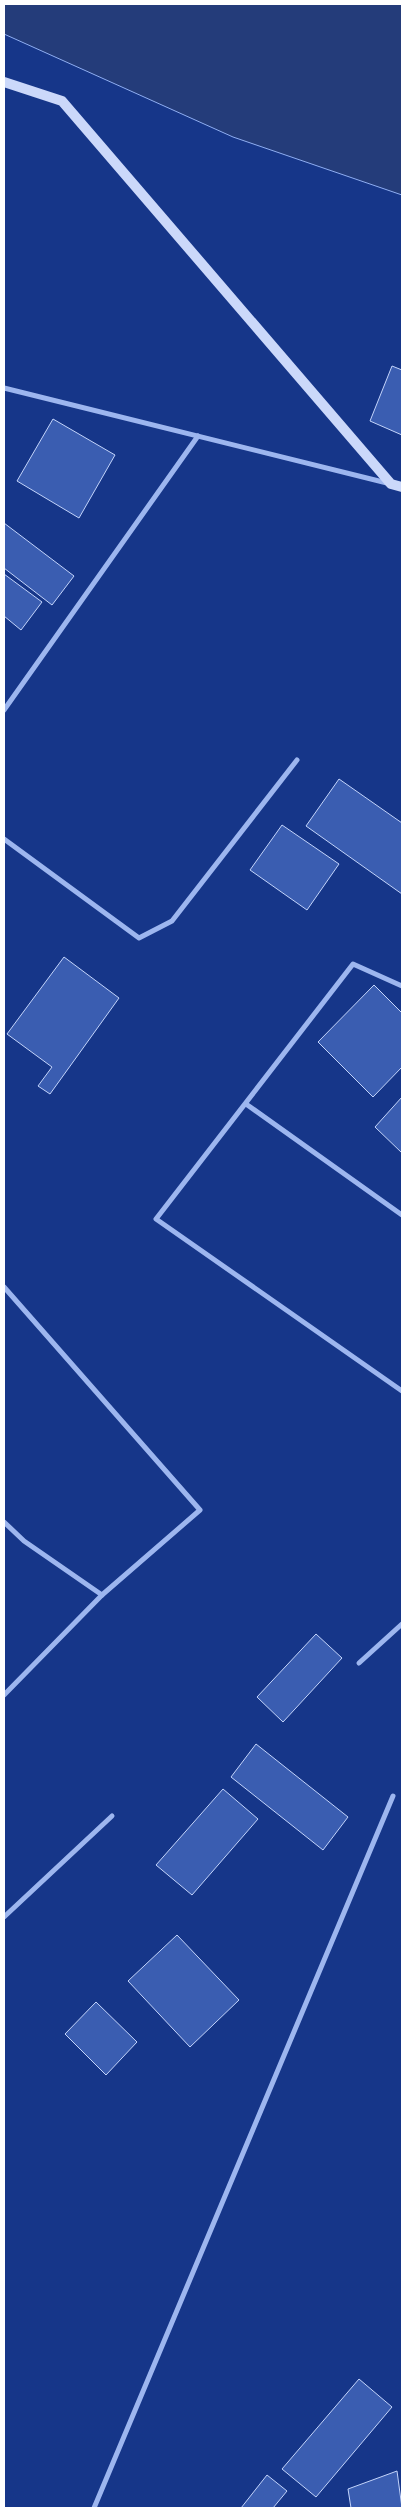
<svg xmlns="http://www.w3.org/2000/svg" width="406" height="2512" font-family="Montserrat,sans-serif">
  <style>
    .water { fill: #243c7a; stroke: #8faef2 }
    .building { fill: #3a5db1; stroke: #c3d4fb }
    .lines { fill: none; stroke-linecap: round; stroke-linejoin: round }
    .street { stroke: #9db6ef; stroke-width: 5 }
    .secondary { stroke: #cbd8fa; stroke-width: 10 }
  </style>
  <rect width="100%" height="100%" fill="#163689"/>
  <path class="water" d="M4,4h398v191l-169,-58 -229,-103z"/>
  <g class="building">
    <path d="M392,366l10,4v65l-32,-14z"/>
    <path d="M53,419l62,36 -36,63 -62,-37z"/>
    <path d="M4,523l70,53 -22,29 -48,-37z"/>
    <path d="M4,574l38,28 -21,28 -17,-14z"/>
    <path d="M339,779l63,44v71l-96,-68z"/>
    <path d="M282,825l57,39 -32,46 -57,-40z"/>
    <path d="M64,957l55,41 -69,96 -12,-8 14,-19 -45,-33z"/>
    <path d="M374,985l28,28v54l-29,30 -55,-55z"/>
    <path d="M402,1097v56l-27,-26z"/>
    <path d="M316,1634l26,24 -59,64 -26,-25z"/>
    <path d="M256,1744l92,73 -25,33 -92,-73z"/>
    <path d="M223,1789l35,30 -66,76 -36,-30z"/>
    <path d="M177,1935l62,65 -49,47 -62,-66z"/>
    <path d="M96,2002l41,40 -31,33 -41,-41z"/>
    <path d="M359,2379l33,28 -76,90 -34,-28z"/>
    <path d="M397,2471l5,37h-51l-3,-19z"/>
    <path d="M267,2475l20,16 -14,17h-32z"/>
  </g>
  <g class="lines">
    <g class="street">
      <path d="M4,388l383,95"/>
      <path d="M4,710l194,-274"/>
      <path d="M4,839l135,99 33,-17 125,-161"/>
      <path d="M402,986l-49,-22 -197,255 246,172"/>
      <path d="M246,1104l156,111"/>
      <path d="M4,1287l196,223 -98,85 -98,100"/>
      <path d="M4,1522l20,19 78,54"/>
      <path d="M359,1663l43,-39"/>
      <path d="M4,1917l108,-101"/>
      <path d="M94,2508l299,-712"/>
    </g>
    <path class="secondary" d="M4,82l58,19 329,383 11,3"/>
  </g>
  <rect width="406" height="2512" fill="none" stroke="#ffffff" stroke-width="10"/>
</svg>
